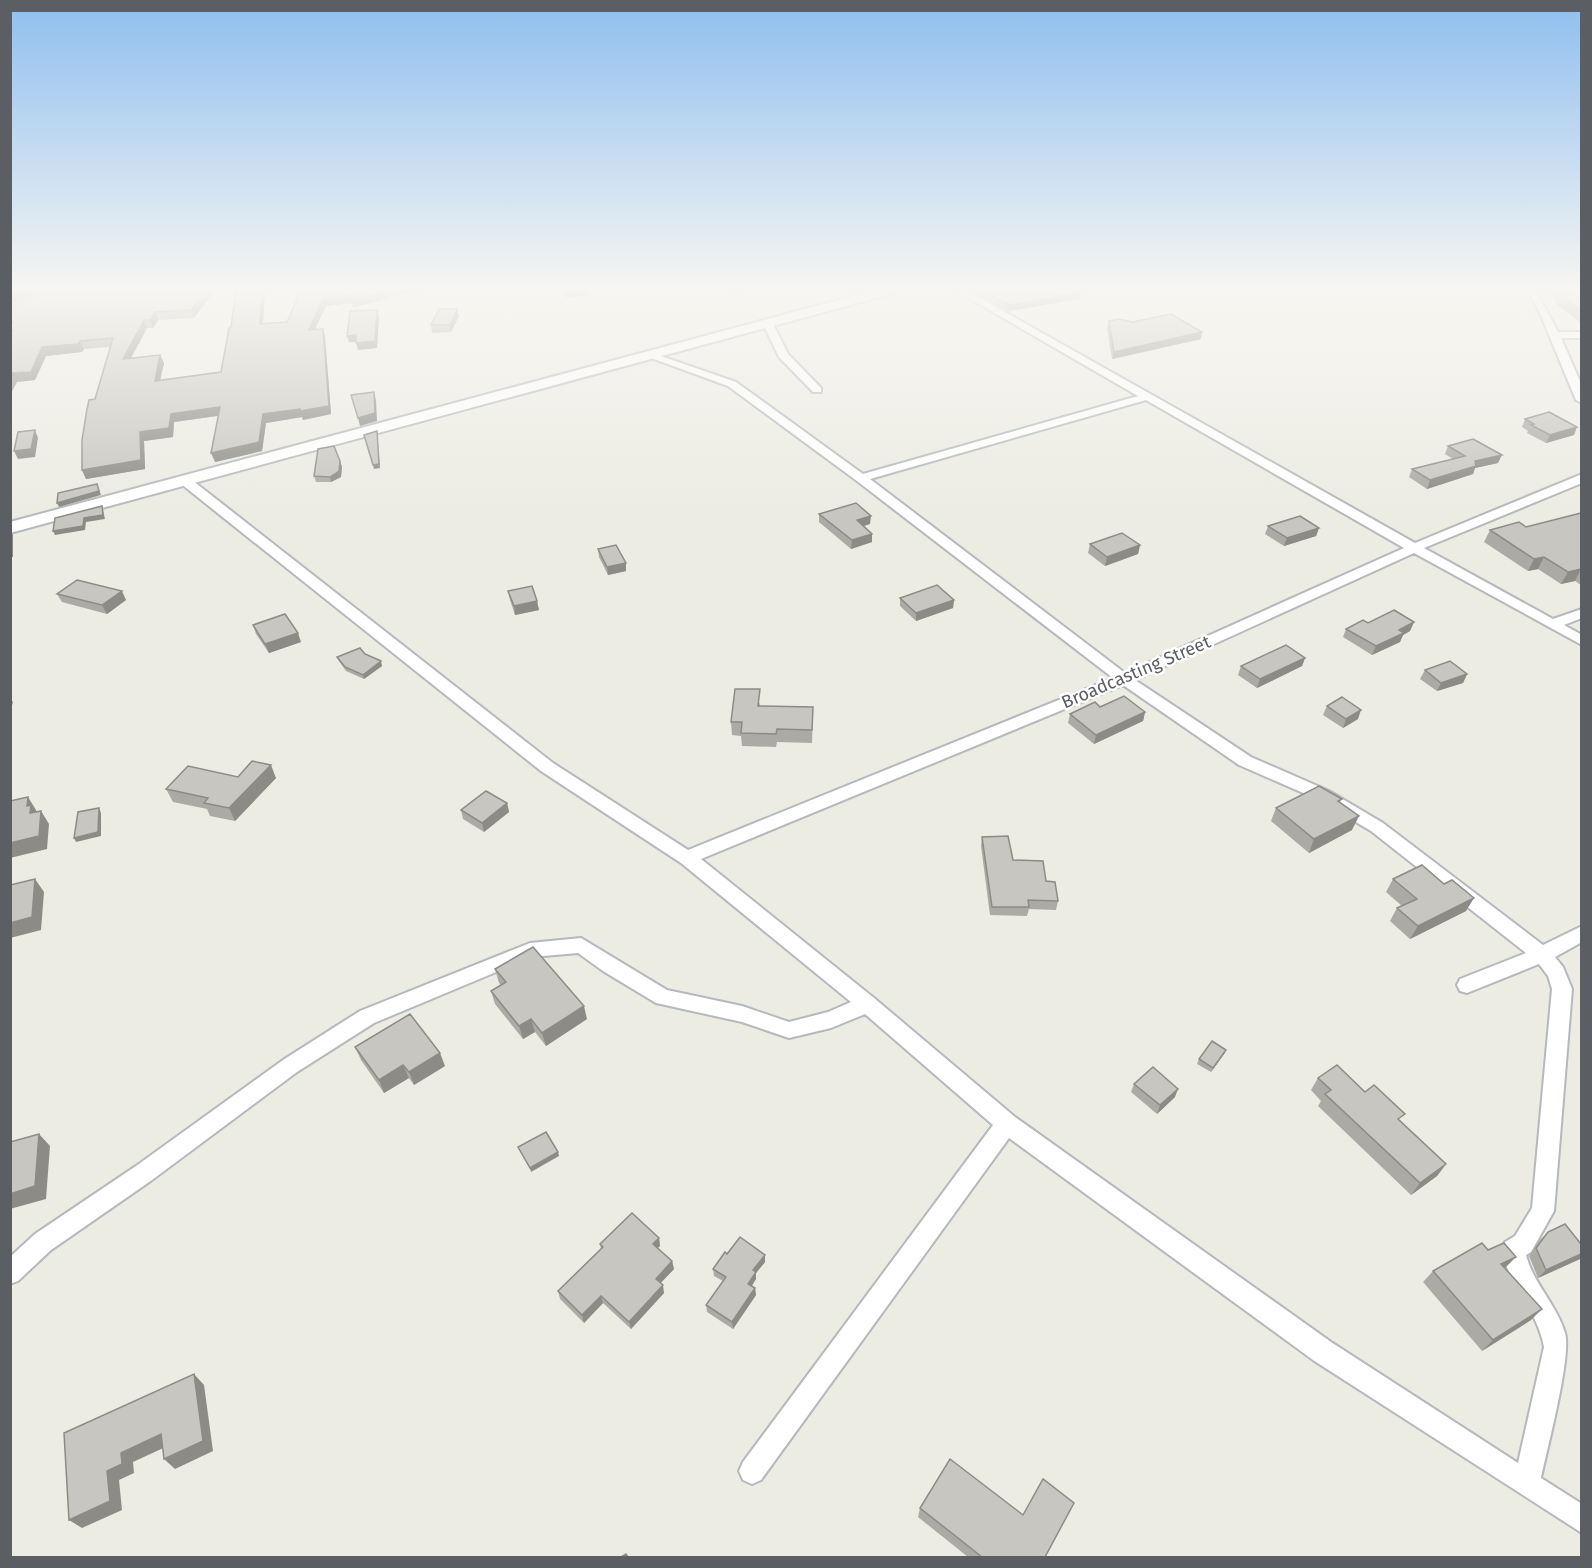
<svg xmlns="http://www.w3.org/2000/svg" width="1592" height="1568" font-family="'Fira Sans',sans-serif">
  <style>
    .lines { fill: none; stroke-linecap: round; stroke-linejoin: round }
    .street-casing { stroke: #b5b8bc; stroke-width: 4 }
    .secondary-casing { stroke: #b7b9be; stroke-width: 4 }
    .street { fill: #fff; fill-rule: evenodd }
    .secondary { fill: #fff; fill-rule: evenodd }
    .wall { fill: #acaaa5; fill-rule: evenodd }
    .shaded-wall { fill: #8c8b86 }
    .building { fill: #c8c6c0; stroke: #8c8b86; stroke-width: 1.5 }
    .labels { text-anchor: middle; stroke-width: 5; stroke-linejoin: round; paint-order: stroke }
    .street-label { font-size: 18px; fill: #5b5e63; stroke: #fff }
  </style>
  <rect width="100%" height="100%" fill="#edece3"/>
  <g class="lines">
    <defs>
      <g id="street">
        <path d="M953,289h11l451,254 167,-69v9l-158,65 129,71 29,-10v9l-18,7 18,10v10l-168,-92 -279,127 116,77 78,34 54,32 160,122 39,-19v16l-27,15 8,10 9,22 -18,222 -23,41 -5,3c7,28 31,50 39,78 7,22 -18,116 -24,145l41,26v29l-269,-173 -304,-222 -248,342 -9,4 -9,-4 -4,-9 4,-9 250,-337 -128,-111 -34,14 -42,10 -47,-16 -86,-19 -53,-32 -25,-18 -46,4 -158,66 -77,49 -145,108 -101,70 -33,31 -8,3v-27l25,-23 101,-68 147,-106 77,-49 170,-68 51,-5 86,52 75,16 47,16 39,-10 23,-10 -170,-139 -140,-92 -361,-288v-6h8l365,286 135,87 425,-172 -256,-197 -129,-95 -85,-31 9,-2 84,29 127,92 275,-78zM1146,400l258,148 -279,125 -255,-194zM1123,685l116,80 78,34 54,32 155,122 -66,26 -3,6 3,6 7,2 72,-29 9,12 4,13 -20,219 -17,28 -10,6 -4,8c9,35 37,62 43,97l-26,116 -187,-121 -316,-225 -141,-119 -173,-139z"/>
        <path d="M1527,289h8l23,43h24v6h-21l21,48v17l-6,-3 -37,-89z"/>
        <path d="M764,322h8l16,32 33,34v4h-8l-34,-35 -16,-33z"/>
      </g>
      <path id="secondary" d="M880,289h19l-1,3 -888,241v-11z"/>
    </defs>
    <use href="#street" class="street-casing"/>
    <use href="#secondary" class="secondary-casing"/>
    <use href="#street" class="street"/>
    <use href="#secondary" class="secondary"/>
  </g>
  <g class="wall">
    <path d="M53,289h214l-2,3 -2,32 24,-2 10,-22 144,-11 -53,7v3l-35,8 -1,-4 -26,3 -11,23h8l2,8 6,77 -28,6 -1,-3 -36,6 -4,28 -47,11 3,-46 -44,6 -1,15 -29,4 1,28 -59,10 -4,-9 13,-71 15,-52 -26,2 -2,3 -36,4 -11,24 -18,2 -7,13v-88zM214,291h21l-4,36 -10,45 -61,8 4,-17 -4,-8 -29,3 16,-30h6l5,-8 36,-2z"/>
    <path d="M558,289h30l1,6 -23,3z"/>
    <path d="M723,289h32l-21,6z"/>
    <path d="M966,289h137l-22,3 -1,7 -72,12z"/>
    <path d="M1546,289h35v34l-26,-20 1,-3 -11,-8z"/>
    <path d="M457,309l2,7 -8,16 -19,1 -1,-8z"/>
    <path d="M1109,321l92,18 -89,20 -5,-31z"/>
    <path d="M1525,419l49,16 -28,8 -19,-10 1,-2 -6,-4z"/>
    <path d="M1448,446l50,17 -23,5 -2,6 -46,15 -18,-12 3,-8 41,-10 -8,-5z"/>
    <path d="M340,461l2,6 -1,10 -10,5h-15l-2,-6z"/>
    <path d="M1581,513v72l-6,-4 -14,3 -23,-15 -10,2 -44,-29 6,-12 36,-3z"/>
    <path d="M819,514l51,10 -6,2 8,16 -21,7 -32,-27z"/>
    <path d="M1268,526l51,2 -3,8 -32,10 -19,-12z"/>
    <path d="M1090,544l50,1 -2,9 -33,12 -17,-13z"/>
    <path d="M598,549l28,22 -18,4 -9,-18z"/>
    <path d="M508,591l29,10 2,9 -24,5 -5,-15z"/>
    <path d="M57,594l69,6 -19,14 -45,-12z"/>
    <path d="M900,598l54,2 -1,8 -37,13 -16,-15z"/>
    <path d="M1414,622l-4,9 -7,4 -3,7 -28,13 -29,-18 3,-8 22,-6z"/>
    <path d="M253,625l48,17 -32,11 -13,-19z"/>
    <path d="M365,654l17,12 -18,13 -18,-8 -7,-10 -2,-4z"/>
    <path d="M1305,658l-3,8 -45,22 -19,-13 3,-9z"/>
    <path d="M1425,670l42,4 -4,9 -26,8 -17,-12z"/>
    <path d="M760,703v3l53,1 -1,36 -35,-1 -1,5 -34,-1 -1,-10 -9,-1 -1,-13z"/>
    <path d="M1327,706l31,13 -15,9 -20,-13z"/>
    <path d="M1100,707l45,5 -2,9 -49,23 -26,-21 2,-9z"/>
    <path d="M238,777l38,1 -41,43 -25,-5 -3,-7 -34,-7 -7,-13z"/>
    <path d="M1342,799l-2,3 12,28 -43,23 -38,-32 5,-13z"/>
    <path d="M507,803l2,9 -25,20 -21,-13 -2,-9z"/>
    <path d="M982,837l31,23 33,21 12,20 -2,9 -27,-1 -2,7 -37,-1 -9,-69z"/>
    <path d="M1393,879l51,5 22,27 -56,28 -20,-18 7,-13 5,-2 -16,-14z"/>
    <path d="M495,969l92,50 -41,27 -11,-14 -12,7 -28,-35 -4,-13 10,-6 -2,-2z"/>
    <path d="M355,1047l90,19 -31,19 -5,-7 -25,15 -23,-33z"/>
    <path d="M1226,1050l-2,4 -13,18 -14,-8 2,-5z"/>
    <path d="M1318,1078l47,14 36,30 45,42 -9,12 -26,19 -93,-89 3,-5 -10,-11z"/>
    <path d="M1134,1084l41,13 -18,17 -26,-22z"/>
    <path d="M1548,1232l32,27 -42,19 -9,-22 11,-16z"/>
    <path d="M659,1238l1,8 -3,2 15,13 2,8 -14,14 4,10 -33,36 -28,-26 -19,20 -24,-24 -2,-8 43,-42 -1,-5z"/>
    <path d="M765,1262l-9,11v6l-4,7 3,2 1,7 -23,34 -26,-17 -1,-7 17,-24 -9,-5 -1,-7z"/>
    <path d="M1505,1268l26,52 -49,31 -59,-69 10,-11z"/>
    <path d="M920,1508l125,49h-77l-50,-40z"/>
  </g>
  <g class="shaded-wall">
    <path d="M29,289h22l-41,16v-9z"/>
    <path d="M207,289h6l1,2 -20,27 -3,-8z"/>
    <path d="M262,289h5l-2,3 -3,41 -2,-9z"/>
    <path d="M386,289h57l-55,7v3l-35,8 -1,-4 -26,3 -15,32 -2,-8 14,-32z"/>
    <path d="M577,289h11l1,6 -23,3 -1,-7z"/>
    <path d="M734,289h21l-21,6z"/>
    <path d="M1073,289h30l-31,5z"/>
    <path d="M1081,292l-1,7 -72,12 1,-6z"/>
    <path d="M457,309l2,7 -8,16 -1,-7z"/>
    <path d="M377,310l2,7 -2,31 -19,2 -2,-7z"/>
    <path d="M155,312l3,8 -5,8 -3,-8z"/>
    <path d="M144,320l3,8 -21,39 -3,-8z"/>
    <path d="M323,329l2,8 6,77 -28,6 -1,-3 -36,6 -4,28 -47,11 -4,-9z"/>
    <path d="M1202,332l-1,7 -89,20 2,-7z"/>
    <path d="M356,335l2,7h-9l-2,-6z"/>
    <path d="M80,341l4,8 -2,3 -36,4 -11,24 -18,2 -7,13v-16l3,-6 29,-26z"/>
    <path d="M160,355l4,8 -6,26 -3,-8z"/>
    <path d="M374,392l2,8 1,21 -17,5 -2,-8z"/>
    <path d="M220,407l3,8 -49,7 -1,15 -29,4 1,28 -59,10 -4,-9 58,-38 31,-18z"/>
    <path d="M1577,427l-3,8 -28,8 4,-8z"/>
    <path d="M35,430l3,8 -3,19 -17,2 -4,-8z"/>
    <path d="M377,431l3,37 -6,1 -1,-4z"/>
    <path d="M1502,455l-4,8 -23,5 -2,6 -46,15 3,-9 45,-19z"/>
    <path d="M340,461l2,6 -1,10 -10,5 -1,-5z"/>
    <path d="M97,484l4,11 -42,12 -2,-4z"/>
    <path d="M10,506l2,3v10l-2,1z"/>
    <path d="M102,506l3,13 -19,3 -1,8 -30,5 -2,-4z"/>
    <path d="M871,516l-1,8 -14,4 1,-8z"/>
    <path d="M1319,528l-3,8 -32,10 3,-8z"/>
    <path d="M10,531l3,4v22h-3z"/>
    <path d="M872,534v8l-21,7 1,-9z"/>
    <path d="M1140,545l-2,9 -33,12 2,-9z"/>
    <path d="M1544,557l-6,12 -10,2 6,-12z"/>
    <path d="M626,563v8l-18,4 -1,-8z"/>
    <path d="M1581,569l-6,12 -14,3 7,-12z"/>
    <path d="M122,591l4,9 -19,14 -5,-9z"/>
    <path d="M954,600l-1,8 -37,13v-8z"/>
    <path d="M537,601l2,9 -24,5 -1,-9z"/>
    <path d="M1414,622l-4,9 -7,4 -3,7 -28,13 4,-9 23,-16z"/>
    <path d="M298,633l3,9 -32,11 -4,-9z"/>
    <path d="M1305,658l-3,8 -45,22 3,-9z"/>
    <path d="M381,661l1,5 -18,13 -1,-4z"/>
    <path d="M1467,674l-4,9 -26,8 4,-8z"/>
    <path d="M10,698l3,4 -3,10z"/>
    <path d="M1361,710l-3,9 -15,9 3,-9z"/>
    <path d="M1145,712l-2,9 -49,23 2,-9z"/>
    <path d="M271,765l5,13 -41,43 -6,-13z"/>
    <path d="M28,797l8,13 2,17 -11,-21z"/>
    <path d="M507,803l2,9 -25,20 -2,-9z"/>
    <path d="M99,808l2,5v23l-25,6 -2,-4z"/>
    <path d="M41,811l8,13 -2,25 -37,9v-15z"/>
    <path d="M1359,816l-7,14 -43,23 5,-14z"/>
    <path d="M35,879l9,13 -3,38 -31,8v-15z"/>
    <path d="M1474,898l-8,13 -56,28 8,-13z"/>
    <path d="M584,1006l3,13 -41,27 -4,-13z"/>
    <path d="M531,1019l4,13 -12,7 -4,-13z"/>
    <path d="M1226,1050l-2,4 -13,18 2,-4z"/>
    <path d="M440,1053l5,13 -31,19 -5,-13z"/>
    <path d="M403,1065l6,13 -25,15 -5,-13z"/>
    <path d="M1178,1089l-3,8 -18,17 3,-9z"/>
    <path d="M39,1134l11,12 -4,53 -36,10v-15z"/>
    <path d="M558,1152l1,4 -28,16 -1,-4z"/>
    <path d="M1446,1164l-9,12 -26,19 9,-12z"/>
    <path d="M659,1238l1,8 -6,6 -1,-8z"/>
    <path d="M1581,1254v4l-1,1 -42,19 8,-8z"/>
    <path d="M765,1255v7l-9,11v6l-8,12v-7l5,-14z"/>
    <path d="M1516,1257l-11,11 -4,-4z"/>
    <path d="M672,1261l2,8 -17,18 -1,-8z"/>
    <path d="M663,1285l1,8 -33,36 -2,-7z"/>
    <path d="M755,1288l1,7 -23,34 -1,-7z"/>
    <path d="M601,1296l2,7 -19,20 -2,-8z"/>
    <path d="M1542,1309l-11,11 -49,31 11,-11z"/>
    <path d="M194,1374l10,11 9,66 -38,18 -11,-10z"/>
    <path d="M161,1434l11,10 -39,18 1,11 -15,7 3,30 -40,18 -13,-8 52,-67z"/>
  </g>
  <g class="building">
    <path d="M10,289h19l-19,7z"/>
    <path d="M53,289h154l-16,21 -36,2 -5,8h-6l-21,39 37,-4 -5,26 66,-9 8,-44 2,-1 5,-38h26l-2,35 27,-2 10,-22 2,-11h87l1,2 -36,8v-4l-28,3 -14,32 14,-1 6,77 -29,5v-2l-37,5 -4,28 -48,11 9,-46 -49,7 -2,14 -29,4 1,28 -59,10v-30l5,-31 2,-9 6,-1 18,-61 -33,3 -2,3 -36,3 -11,25 -18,1 -3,6v-45l2,-3 -2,1v-6l3,-4 -3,-2v-13z"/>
    <path d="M563,289h14l-12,2z"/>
    <path d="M978,289h97l6,3 -72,13z"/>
    <path d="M1556,289h25v22l-22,-17h4z"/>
    <path d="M439,309h18l-7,16h-19z"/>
    <path d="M377,310l-2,31 -19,2v-8l-9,1 3,-25z"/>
    <path d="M1171,314l31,18 -88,20 -5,-31 9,-2 15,3z"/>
    <path d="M374,392l1,21 -17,5 -7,-23z"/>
    <path d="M1549,412l28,15 -27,8 -19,-10 3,-1 -9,-5z"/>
    <path d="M35,430l-4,19 -17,2 4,-19z"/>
    <path d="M377,431l2,33 -6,1 -9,-30z"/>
    <path d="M1473,439l29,16 -27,6 1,5 -46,14 -18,-11 53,-13 -17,-10z"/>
    <path d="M334,446l6,15 -1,10 -9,6 -16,-1 4,-27z"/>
    <path d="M97,484l2,7 -42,12 1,-10z"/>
    <path d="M856,503l15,13 -14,4 15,14 -20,6 -33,-26z"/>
    <path d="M102,506l1,9 -19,3 -1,8 -30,5 2,-13z"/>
    <path d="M1581,513v56l-13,3 -24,-15 -10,2 -44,-29 29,-8 7,5z"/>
    <path d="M1300,516l19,12 -32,10 -19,-12z"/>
    <path d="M1122,533l18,12 -33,12 -17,-13z"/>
    <path d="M616,545l10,18 -19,4 -9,-18z"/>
    <path d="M77,580l45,11 -20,14 -45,-11z"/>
    <path d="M937,585l17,15 -38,13 -16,-15z"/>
    <path d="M532,586l5,15 -23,5 -6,-15z"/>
    <path d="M1394,610l20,12 -15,8 5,3 -28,13 -30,-17 17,-9 5,3z"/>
    <path d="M285,614l13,19 -33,11 -12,-19z"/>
    <path d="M1286,645l19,13 -45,21 -19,-13z"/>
    <path d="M360,648l5,6 16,7 -18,14 -18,-8 -8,-10z"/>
    <path d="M1450,661l17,13 -26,9 -16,-13z"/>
    <path d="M735,689h25l-2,17 55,1 -1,23 -35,-1 -1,5 -35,-1 1,-11h-11z"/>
    <path d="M1124,696l21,16 -49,23 -26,-21 25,-12 5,5z"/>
    <path d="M1342,697l19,13 -15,9 -19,-13z"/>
    <path d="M252,761l19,4 -42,43 -25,-5 4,-5 -42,-9 22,-23 50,11z"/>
    <path d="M1319,786l23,13 -4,2 21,15 -45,23 -38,-31z"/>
    <path d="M486,791l21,12 -25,20 -21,-13z"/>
    <path d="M28,797l-1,9 4,-1 -1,8 11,-2 -2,25 -29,7v-42z"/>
    <path d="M99,808l-1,24 -24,6 4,-26z"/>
    <path d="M1008,836l5,24 30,1 3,20 9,1 3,19 -30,-1 1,7h-37l-10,-70z"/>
    <path d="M1422,865l22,19 8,-4 22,18 -56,28 -21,-18 20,-9 -24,-20z"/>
    <path d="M35,879l-3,38 -22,6v-38z"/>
    <path d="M533,947l51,59 -42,27 -11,-14 -12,7 -28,-35 15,-9 -11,-13z"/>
    <path d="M410,1014l30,39 -31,19 -6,-7 -24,15 -24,-33z"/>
    <path d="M1212,1041l14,9 -13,18 -14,-9z"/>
    <path d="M1337,1065l28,27 9,-7 31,29 -7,5 48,45 -26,19 -95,-89 6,-4 -13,-12z"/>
    <path d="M1153,1067l25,22 -18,16 -26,-21z"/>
    <path d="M546,1132l12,20 -28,16 -12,-21z"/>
    <path d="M39,1134l-4,52 -25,8v-52z"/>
    <path d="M632,1213l27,25 -6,6 19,17 -16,18 7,6 -34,37 -28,-26 -19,19 -24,-24 45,-44 -3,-3z"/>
    <path d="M1565,1224l16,20v10l-35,16 -10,-22 12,-16z"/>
    <path d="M740,1237l25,18 -12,15 3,2 -8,12 7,4 -23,34 -26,-17 20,-28 -13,-8 12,-17 2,2z"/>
    <path d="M1482,1243l6,7 16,-7 12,14 -15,7 41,45 -49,31 -60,-69z"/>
    <path d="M194,1374l9,67 -39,18 -3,-25 -40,19 1,11 -15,7 3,30 -41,19 -5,-87z"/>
    <path d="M950,1459l73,56 20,-36 31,24 -29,54h-63l-62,-49z"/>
    <path d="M626,1554l2,3h-7z"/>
  </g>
  <linearGradient id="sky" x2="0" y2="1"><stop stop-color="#8ebeef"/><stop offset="0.57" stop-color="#f7f6f2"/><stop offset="1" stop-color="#f7f6f2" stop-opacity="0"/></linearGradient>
  <rect width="1592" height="508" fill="url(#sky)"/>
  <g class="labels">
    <g class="street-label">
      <text transform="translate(1136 672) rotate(-23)" y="6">Broadcasting Street</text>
    </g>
  </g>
  <rect width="1592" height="1568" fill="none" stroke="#5b5e63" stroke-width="24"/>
</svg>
